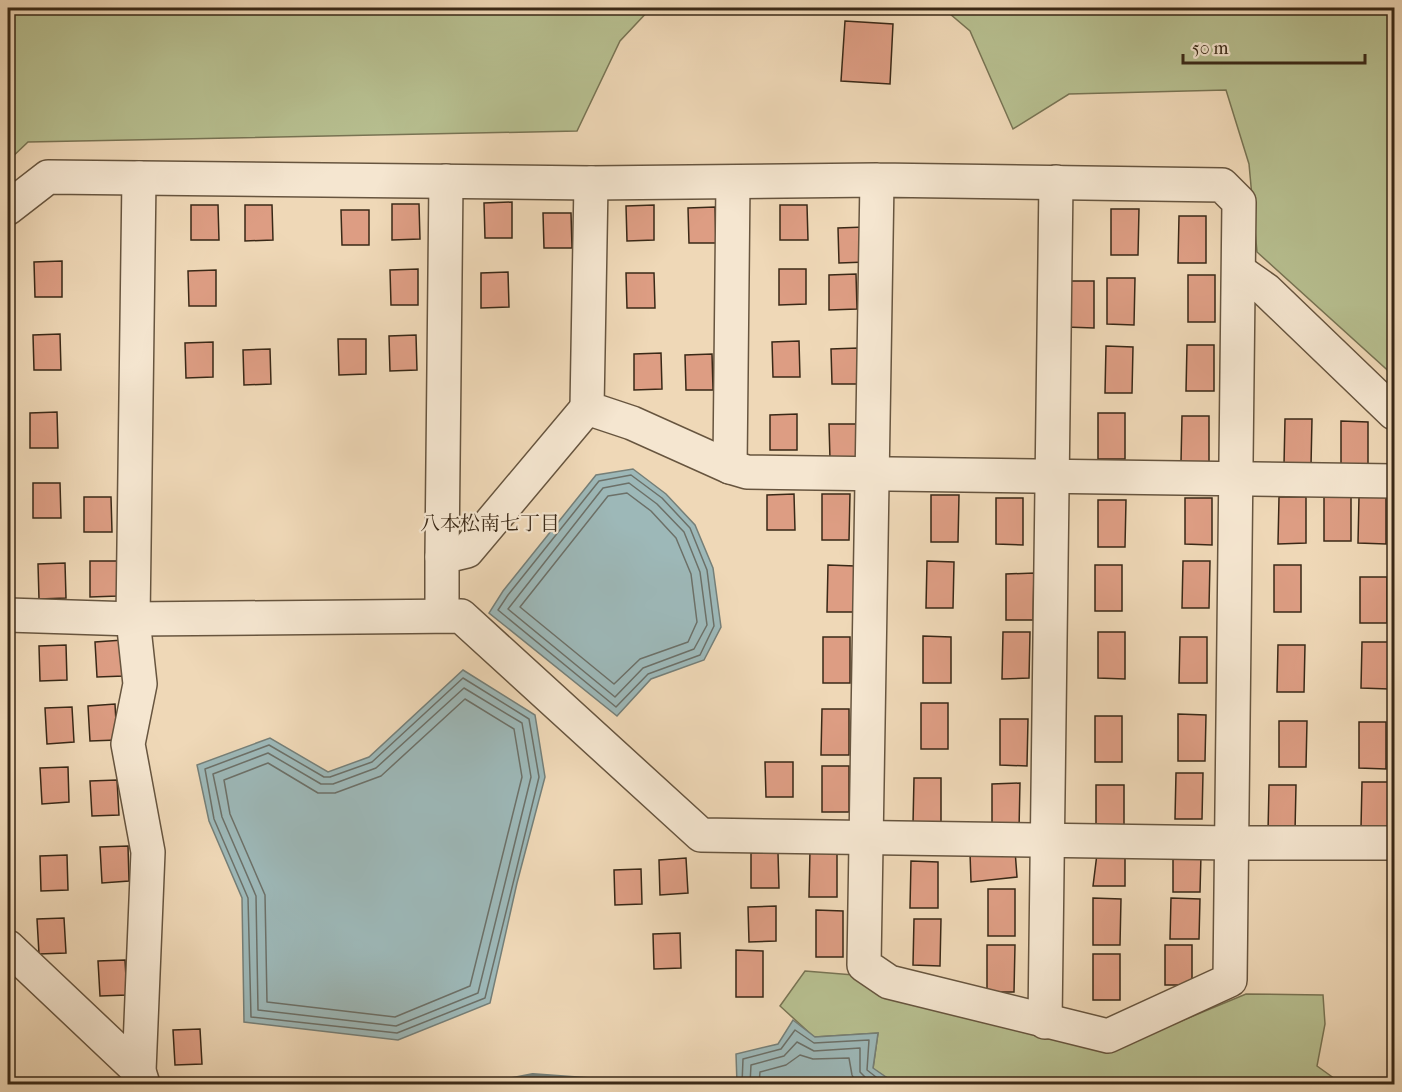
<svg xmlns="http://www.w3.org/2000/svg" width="1402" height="1092" font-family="'IM FELL French Canon','Noto Serif JP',serif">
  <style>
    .green { fill: #b7bf90; stroke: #787454; stroke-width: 1.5 }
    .water { fill: #9db8b8; stroke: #757f78; stroke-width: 1.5 }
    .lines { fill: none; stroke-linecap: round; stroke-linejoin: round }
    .shore { stroke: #6c7068; stroke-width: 1.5 }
    .stream { stroke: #757f78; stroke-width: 8 }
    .building { fill: #dd9d83; stroke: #3a2917; stroke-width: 1.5 }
    .minor-casing { stroke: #67553f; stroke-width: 36 }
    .minor { stroke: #f5e6d0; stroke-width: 33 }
    .labels { text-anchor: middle; stroke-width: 4.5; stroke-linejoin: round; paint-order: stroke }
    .neighbourhood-label { font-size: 20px; fill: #3a2917; stroke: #f5e6d0 }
  </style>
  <rect width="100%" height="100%" fill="#efd8b7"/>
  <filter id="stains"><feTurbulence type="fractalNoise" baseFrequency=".00333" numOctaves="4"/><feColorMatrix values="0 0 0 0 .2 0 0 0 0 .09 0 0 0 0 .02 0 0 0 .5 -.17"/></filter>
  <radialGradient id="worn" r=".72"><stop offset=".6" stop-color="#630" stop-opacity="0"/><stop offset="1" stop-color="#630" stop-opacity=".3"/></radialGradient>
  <g class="green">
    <path d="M8,8h643l-31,33 -43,90 -549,11 -20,19z"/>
    <path d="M943,8h451v368l-137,-124 -8,-88 -23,-74 -157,4 -56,35 -43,-98z"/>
    <path d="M805,971l49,4 256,70 59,-19 77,-32 77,1 2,29 -8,42 25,18h-446l-23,-15 5,-36 -64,4 -34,-31z"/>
  </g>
  <g class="water">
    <path d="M633,469l33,25 29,31 18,43 8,59 -17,33 -53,19 -34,37 -128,-103 14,-22 93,-116z"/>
    <path d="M463,670l72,45 10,62 -28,106 -27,120 -92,37 -154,-18 -2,-124 -33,-77 -12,-56 73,-27 58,34 41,-15z"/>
    <path d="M793,1020l22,17 63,-4 -5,35 23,16h-159l-1,-30 42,-10z"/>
  </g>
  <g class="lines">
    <g class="shore">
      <path d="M631,475l31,23 28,30 17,42 7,56 -14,29 -52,19 -32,33 -118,-97 10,-15 91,-114z"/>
      <path d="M629,483l28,21 27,28 16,40 7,53 -13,24 -51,19 -28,29 -107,-88 95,-121z"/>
      <path d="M627,493l24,18 25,27 15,36 6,48 -9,20 -48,17 -26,25 -94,-77 88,-111z"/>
      <path d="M463,678l66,41 10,58 -54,221 -88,35 -146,-16 -3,-119 -34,-79 -9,-50 64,-24 55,32h6l42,-15z"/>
      <path d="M464,688l58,35 9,54 -53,216 -82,33 -138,-16 -2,-114 -34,-79 -9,-43 55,-21 53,31h12l43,-16z"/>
      <path d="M465,699l49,30 8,48 -52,209 -75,31 -128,-15 -2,-107 -35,-81 -6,-34 44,-17 50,30h17l46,-17z"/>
      <path d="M742,1084l1,-25 38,-10 14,-19 19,13 55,-3 -2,30 18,14"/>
      <path d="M750,1084l1,-19 33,-9 13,-14 17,9 46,-3v24l12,12"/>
      <path d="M759,1084l1,-12 26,-7 14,-10 13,4 36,-1 3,17 5,9"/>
    </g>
    <path class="stream" d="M496,1084l37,-7 96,7"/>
  </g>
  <g class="building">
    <path d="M845,21l48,3 -3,60 -49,-3z"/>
    <path d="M512,202v36h-27l-1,-35z"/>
    <path d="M392,204h27l1,35 -28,1z"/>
    <path d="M191,205h27l1,35h-28z"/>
    <path d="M245,205h27l1,35 -28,1z"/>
    <path d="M654,205v35l-27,1 -1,-35z"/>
    <path d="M780,205h27l1,35h-28z"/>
    <path d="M715,207l1,36h-27l-1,-35z"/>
    <path d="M1111,209h28l-1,46h-27z"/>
    <path d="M341,210h28v35h-27z"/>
    <path d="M543,213h28l1,35h-28z"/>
    <path d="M1179,216h27v47h-28z"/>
    <path d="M865,227l1,35 -27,1 -1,-35z"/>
    <path d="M62,261v36h-27l-1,-35z"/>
    <path d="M418,269v36h-27l-1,-35z"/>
    <path d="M779,269h27v35l-27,1z"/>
    <path d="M216,270v36h-27l-1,-35z"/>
    <path d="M508,272l1,35 -28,1v-35z"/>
    <path d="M626,273h28l1,35h-28z"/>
    <path d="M856,274l1,35 -28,1v-35z"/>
    <rect x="1188" y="275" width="27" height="47"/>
    <path d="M1107,278h28l-1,47 -27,-1z"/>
    <path d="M1067,281h27v47l-28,-1z"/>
    <path d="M60,334l1,36h-27l-1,-35z"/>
    <path d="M416,335l1,35 -27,1 -1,-35z"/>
    <path d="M338,339h28v35l-27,1z"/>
    <path d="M799,341l1,36h-27l-1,-35z"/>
    <path d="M213,342v35l-27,1 -1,-35z"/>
    <path d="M1187,345h27v46h-28z"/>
    <path d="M1106,346l27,1 -1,46h-27z"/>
    <path d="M858,348l1,36h-27l-1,-35z"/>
    <path d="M270,349l1,35 -27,1 -1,-35z"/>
    <path d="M661,353l1,36 -28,1v-36z"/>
    <path d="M712,354l1,36h-27l-1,-35z"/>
    <path d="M57,412l1,36h-28v-35z"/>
    <rect x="1098" y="413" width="27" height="46"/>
    <path d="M797,414v36h-27v-35z"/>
    <path d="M1182,416h27v46h-28z"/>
    <path d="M1285,419h27l-1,47 -27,-1z"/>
    <path d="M1341,421l27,1v46h-27z"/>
    <path d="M829,424h28v35h-27z"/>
    <path d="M33,483h27l1,35h-28z"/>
    <path d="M794,494l1,36h-28v-35z"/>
    <path d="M822,494h28l-1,46h-27z"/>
    <path d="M931,495h28l-1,47h-27z"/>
    <rect x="1324" y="495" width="27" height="46"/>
    <path d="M84,497h27l1,35h-28z"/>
    <path d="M1279,497h27v46l-28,1z"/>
    <path d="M1359,497h27v47l-28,-1z"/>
    <path d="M996,498h27v47l-27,-1z"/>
    <path d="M1185,498h27v47l-27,-1z"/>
    <path d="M1098,500h28l-1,47h-27z"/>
    <path d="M90,561h27l1,35 -28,1z"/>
    <path d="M927,561l27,1 -1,46h-27z"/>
    <path d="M1183,561h27l-1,47h-27z"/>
    <path d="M65,563l1,35 -27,1 -1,-35z"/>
    <path d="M828,565l27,1 -1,46h-27z"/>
    <rect x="1095" y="565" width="27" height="46"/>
    <rect x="1274" y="565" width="27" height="47"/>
    <path d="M1034,573l-1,47h-27v-46z"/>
    <rect x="1360" y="577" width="27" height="46"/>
    <path d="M1003,632h27l-1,46 -27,1z"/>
    <path d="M1098,632h27v47l-27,-1z"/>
    <path d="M923,636l28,1v46h-28z"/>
    <rect x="823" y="637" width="27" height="46"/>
    <path d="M1180,637h27v46h-28z"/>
    <path d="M123,640l1,36 -27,1 -2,-35z"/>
    <path d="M1362,642h27v47l-28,-1z"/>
    <path d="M66,645l1,35 -27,1 -1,-35z"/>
    <path d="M1278,645h27l-1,47h-27z"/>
    <rect x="921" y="703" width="27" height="46"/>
    <path d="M115,704l2,36 -27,1 -2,-35z"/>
    <path d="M72,707l2,35 -27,2 -2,-36z"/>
    <path d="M822,709h27v46h-28z"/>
    <path d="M1178,714l28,1 -1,46h-27z"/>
    <rect x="1095" y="716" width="27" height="46"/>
    <path d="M1000,719h28l-1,47 -27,-1z"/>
    <path d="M1279,721h28l-1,46h-27z"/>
    <path d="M1359,722h27v47l-27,-1z"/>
    <path d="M765,762h28v35h-27z"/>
    <rect x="822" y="766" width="27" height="46"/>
    <path d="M68,767l1,35 -27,2 -2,-36z"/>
    <path d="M1176,773h27l-1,46h-27z"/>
    <path d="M914,778h27v47l-28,-1z"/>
    <path d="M117,780l2,35 -27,1 -2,-35z"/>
    <path d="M1362,782h27l-1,47 -27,-1z"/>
    <path d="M1020,783l-1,47h-27v-46z"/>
    <rect x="1096" y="785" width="28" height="46"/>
    <path d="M1269,785h27l-1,47h-27z"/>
    <path d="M128,846l1,35 -27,2 -2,-36z"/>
    <path d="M810,850h27v47h-28z"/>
    <path d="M1015,850l2,27 -46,5 -1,-29z"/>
    <path d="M751,853h27l1,35h-28z"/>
    <path d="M1097,854h28v32h-32z"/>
    <path d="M67,855l1,35 -27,1 -1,-35z"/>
    <path d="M1173,855h28l-1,37h-27z"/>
    <path d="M686,858l2,35 -28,2 -1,-35z"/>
    <path d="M911,861l27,1v46h-28z"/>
    <path d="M641,869l1,35 -27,1 -1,-35z"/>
    <rect x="988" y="889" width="27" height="47"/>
    <path d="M1093,898l28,1 -1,46h-27z"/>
    <path d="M1171,898l29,1 -1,40h-29z"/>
    <path d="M776,906v35l-27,1 -1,-35z"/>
    <path d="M816,910l27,1v46h-27z"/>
    <path d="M64,918l2,35 -27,1 -2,-35z"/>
    <path d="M914,919h27l-1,47 -27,-1z"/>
    <path d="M680,933l1,35 -27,1 -1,-35z"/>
    <path d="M987,945h28l-1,47h-27z"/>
    <rect x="1165" y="945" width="27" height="40"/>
    <path d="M736,950l27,1v46h-27z"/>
    <rect x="1093" y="954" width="27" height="46"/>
    <path d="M125,960l2,35 -27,1 -2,-35z"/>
    <path d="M200,1029l2,35 -27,1 -2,-35z"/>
  </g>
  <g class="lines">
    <defs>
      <g id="minor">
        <path d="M139,178l-6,441 7,65 -12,60 20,108 -9,219 4,13"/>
        <path d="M591,183l-4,225 45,15 98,44 17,5 647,9"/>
        <path d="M8,208l40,-31 543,6 286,-3 345,5 17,17 -9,778 -122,56 -219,-54 -25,-17 13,-785"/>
        <path d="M1239,271l27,19 128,123"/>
        <path d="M730,467l3,-285"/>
        <path d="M442,557l4,-376"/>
        <path d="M8,615l125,4 328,-3 240,219 531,8h162"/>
        <path d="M442,615v-58l25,-6 120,-143"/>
        <path d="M8,947l131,124"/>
        <path d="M1045,1022l11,-840"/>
      </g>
    </defs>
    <use href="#minor" class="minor-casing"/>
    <use href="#minor" class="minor"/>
  </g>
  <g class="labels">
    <g class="neighbourhood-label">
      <text x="490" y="530">八本松南七丁目</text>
    </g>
  </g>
  <rect width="1402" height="1092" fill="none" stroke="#efd8b7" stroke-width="30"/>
  <rect x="9" y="9" width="1384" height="1074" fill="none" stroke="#3a2917" stroke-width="3"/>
  <rect x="15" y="15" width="1372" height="1062" fill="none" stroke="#3a2917" stroke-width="1.5"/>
  <path d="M1183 54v9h182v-9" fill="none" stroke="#3a2917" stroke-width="3"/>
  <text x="1192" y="54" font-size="18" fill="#3a2917" stroke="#f5e6d0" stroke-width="4.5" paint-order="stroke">50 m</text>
  <rect width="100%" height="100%" filter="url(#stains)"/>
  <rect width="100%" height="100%" fill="url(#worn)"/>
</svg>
